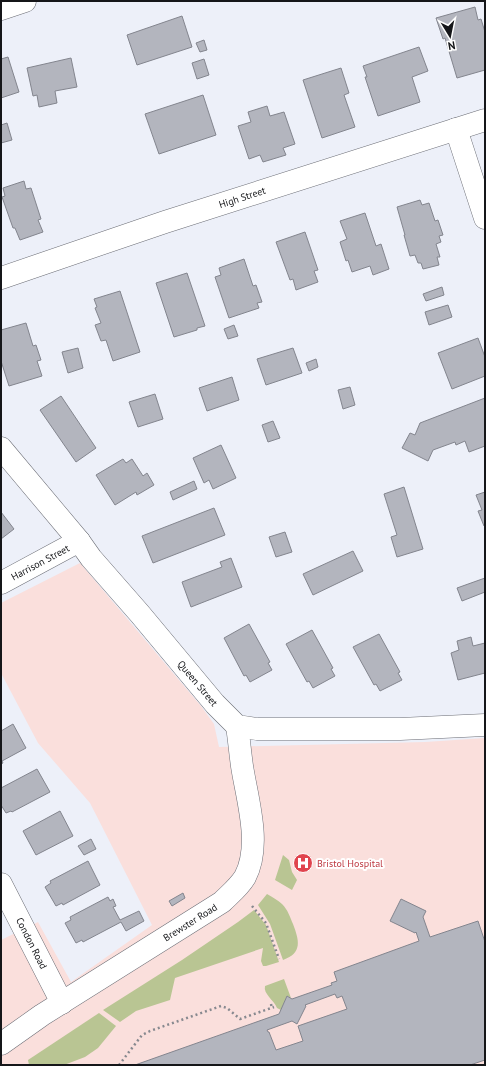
<svg xmlns="http://www.w3.org/2000/svg" width="486" height="1066" font-family="'PT Sans',sans-serif">
  <style>
    .medical { fill: #fadfdc }
    .green { fill: #b9c593 }
    .building { fill: #b3b5be; stroke: #83858e; fill-rule: evenodd }
    .lines { fill: none; stroke-linecap: round; stroke-linejoin: round }
    .street-casing { stroke: #6b6d75; stroke-width: 23 }
    .secondary-casing { stroke: #6b6d75; stroke-width: 23 }
    .path { stroke: #87898f; stroke-width: 2.5; stroke-dasharray: 2 3; stroke-linecap: butt }
    .street { stroke: #fff; stroke-width: 22 }
    .secondary { stroke: #fff; stroke-width: 22 }
    .labels { text-anchor: middle; stroke-width: 4; stroke-linejoin: round; paint-order: stroke }
    .street-label { font-size: 10px; fill: #151619; stroke: #fff }
    .health-label { font-size: 10px; fill: #be3a42; stroke: #fff; text-anchor: start }
  </style>
  <rect width="100%" height="100%" fill="#edf0f9"/>
  <path class="medical" d="M80,563l121,143 13,18 5,23 206,-5 60,-4v327h-484v-125l37,-18 33,60 81,-57 -62,-122 -52,-60 -37,-70v-70z"/>
  <g class="green">
    <path d="M283,855l6,5 3,12 5,8 -5,10 -17,-10z"/>
    <path d="M267,894c5,3 11,6 15,10 6,6 8,13 11,20 6,16 10,29 -10,36l-13,-36 -12,-19z"/>
    <path d="M254,910l12,15 13,37 -13,4h-3l-2,-5 2,-13 -88,30 -5,22 -34,11 -16,11 -17,-12 79,-50 56,-38z"/>
    <path d="M284,979l7,19 -4,-2 -6,14 -4,-2c-3,-8 -14,-14 -12,-22z"/>
    <path d="M99,1013l17,13 -18,22 -13,9 -21,8h-35l-1,-5z"/>
  </g>
  <g class="building">
    <path d="M475,7l3,13 3,-1 4,13v38l-28,8 -12,-40 -2,1 -7,-21z"/>
    <path d="M182,16l10,31 -55,18 -10,-30z"/>
    <path d="M204,40l3,10 -7,2 -4,-9z"/>
    <path d="M419,47l9,24 -16,6 8,25 -42,14 -13,-39h2l-4,-11z"/>
    <path d="M8,57l11,35 -18,6v-39z"/>
    <path d="M71,58l6,29 -22,4 2,12 -18,4 -2,-12 -4,1 -6,-28z"/>
    <path d="M204,59l5,16 -12,4 -5,-16z"/>
    <path d="M341,68l8,25 -5,2 11,32 -33,11 -19,-58z"/>
    <path d="M203,95l13,40 -57,19 -14,-40z"/>
    <path d="M267,106l3,10 14,-4 11,32 -12,4 3,7 -23,7 -3,-7 -11,4 -11,-33 13,-4 -3,-10z"/>
    <path d="M7,123l5,17 -11,3v-18z"/>
    <path d="M24,181l2,8 5,-1 10,31 -3,1 5,12 -23,8 -5,-12h-2l-11,-31 3,-1 -2,-8z"/>
    <path d="M420,200l2,5 7,-2 6,18 3,-1 5,15 -4,1 2,6 -5,2 4,13h-3l2,8 -16,4 -2,-6h-3l-3,-8 -5,1 -6,-21h1l-8,-28z"/>
    <path d="M365,213l11,33 5,-2 8,25 -16,6 -3,-9 -18,6 -4,-12 -2,1 -6,-19 7,-3 -7,-18z"/>
    <path d="M305,232l13,38 -4,1 4,11 -22,8 -3,-11 -3,1 -14,-38z"/>
    <path d="M244,259l9,27 3,-1 6,17 -5,1 2,5 -30,10 -14,-41 6,-2 -2,-7z"/>
    <path d="M187,273l18,53 -8,2v2l-23,7 -18,-54z"/>
    <path d="M442,287l2,8 -18,6 -3,-7z"/>
    <path d="M120,291l20,61 -27,9 -7,-21 -5,1 -6,-16 6,-2 -6,-15 2,-1 -3,-8z"/>
    <path d="M448,305l4,12 -23,8 -4,-13z"/>
    <path d="M26,323l7,23 3,-1 5,15 -4,1 5,15 -33,10 -8,-25v-31z"/>
    <path d="M234,325l4,11 -10,3 -4,-10z"/>
    <path d="M478,338l7,19v19l-33,13 -14,-36z"/>
    <path d="M78,348l5,20 -15,5 -6,-21z"/>
    <path d="M293,348l9,25 -36,12 -9,-26z"/>
    <path d="M316,359l2,8 -9,4 -3,-8z"/>
    <path d="M232,377l7,23 -32,11 -8,-23z"/>
    <path d="M350,387l5,18 -12,4 -5,-19z"/>
    <path d="M155,394l8,25 -25,8 -9,-25z"/>
    <path d="M61,396l35,52 -20,14 -36,-52z"/>
    <path d="M485,398v48l-16,6 -4,-11 -9,4 -1,-3 -22,8 -5,11 -26,-13 8,-15 5,2 5,-12z"/>
    <path d="M273,421l7,17 -12,4 -6,-17z"/>
    <path d="M221,445l15,33 -23,11 -4,-9 -5,3 -11,-25z"/>
    <path d="M123,459l3,4 6,-4 11,17 4,-3 7,12 -17,10 -1,-3 -21,13 -19,-30z"/>
    <path d="M194,481l3,8 -24,11 -3,-8z"/>
    <path d="M404,487l19,62 -26,8 -6,-20 6,-2 -13,-41z"/>
    <path d="M485,492v33l-1,1 -6,-15 4,-1 -6,-15z"/>
    <path d="M214,508l11,27 -72,28 -11,-27z"/>
    <path d="M1,512l13,17 -13,10z"/>
    <path d="M285,532l7,20 -16,5 -7,-20z"/>
    <path d="M353,551l10,20 -50,24 -10,-21z"/>
    <path d="M231,558l11,29 -51,20 -9,-25 40,-15 -2,-5z"/>
    <path d="M485,578v14l-23,9 -5,-13z"/>
    <path d="M249,624l21,38 -2,1 4,7 -22,12 -4,-7 -2,1 -20,-38z"/>
    <path d="M312,630l21,38 -2,1 4,7 -22,12 -4,-7 -2,1 -21,-38z"/>
    <path d="M379,634l21,38 -2,1 4,7 -22,11 -4,-7 -2,1 -21,-38z"/>
    <path d="M471,637l2,9 12,-3v30l-27,7 -7,-27 8,-3 -2,-9z"/>
    <path d="M13,724l13,24 -24,13 1,2 -2,1v-33z"/>
    <path d="M37,769l13,23 -38,20 -1,-1 -5,2 -5,-8v-17z"/>
    <path d="M60,811l13,25 -37,19 -13,-24z"/>
    <path d="M91,839l5,10 -12,6 -6,-9z"/>
    <path d="M88,861l12,24 -37,20 -1,-2 -6,3 -11,-19 6,-4 -1,-2z"/>
    <path d="M183,893l2,5 -13,8 -3,-5z"/>
    <path d="M108,897l2,4 3,-2 3,7 -3,1 7,13 19,-9 5,10 -18,10 -5,-9 -38,20 -1,-2 -6,3 -11,-20 6,-3 -1,-3z"/>
    <path d="M401,899l25,12 -3,6 7,20 48,-16 7,21v118l-15,5h-335l144,-51 8,-18 5,3 40,-14 -1,-2 6,-2 -3,-9 85,-31 -3,-9 -1,1 -25,-12zM335,994l2,4 5,-2 5,13 -49,17 5,15 -27,9 -7,-18h-1l-1,-2 25,-9 5,3 9,-18 -1,-1z"/>
  </g>
  <g class="lines">
    <defs>
      <g id="street">
        <path d="M1,9l24,-8"/>
        <path d="M456,129l29,89"/>
        <path d="M1,448l78,93 12,17 49,56 75,90 22,22 20,3h143l85,-4"/>
        <path d="M1,583l78,-42"/>
        <path d="M1,884l61,119"/>
        <path d="M1,1044l41,-29 180,-113c8,-8 17,-15 23,-25 17,-32 2,-78 -3,-111 -2,-14 -3,-27 -5,-40"/>
      </g>
      <path id="secondary" d="M1,278l164,-56 320,-102"/>
    </defs>
    <use href="#street" class="street-casing"/>
    <use href="#secondary" class="secondary-casing"/>
    <g class="path">
      <path d="M252,906l14,17 13,36"/>
      <path d="M271,1004l1,4"/>
      <path d="M119,1065l23,-30 8,-4 71,-25 6,2 13,11 34,-12"/>
    </g>
    <use href="#street" class="street"/>
    <use href="#secondary" class="secondary"/>
  </g>
  <defs>
    <symbol id="hospital-disc" viewBox="-11 -11 22 22"><circle r="9.5" fill="#e0444e" stroke="#fff"/><path d="M-5-5h3v3.5h4V-5h3V5h-3V1.5h-4V5h-3Z" fill="#fff"/></symbol>
  </defs>
  <g fill-rule="evenodd">
    <use href="#hospital-disc" x="292" y="852" width="22" height="22"/>
  </g>
  <g class="labels">
    <g class="street-label">
      <text transform="translate(242 197) rotate(-18)" y="4">High Street</text>
      <text transform="translate(40 562) rotate(-28)" y="4">Harrison Street</text>
      <text transform="translate(198 683) rotate(50)" y="4">Queen Street</text>
      <text transform="translate(190 922) rotate(-32)" y="4">Brewster Road</text>
      <text transform="translate(32 943) rotate(63)" y="4">Condon Road</text>
    </g>
    <g class="health-label">
      <text x="317" y="867">Bristol Hospital</text>
    </g>
  </g>
  <rect width="486" height="1066" fill="none" stroke="#151619" stroke-width="4"/>
  <g transform="translate(450 36) rotate(170)" stroke="#ffffff" stroke-width="3" paint-order="stroke">
  <path d="M0-3L7 15L0 10L-7 15Z" fill="#151619"/>
  <text y="-6" font-size="11" font-weight="bold" text-anchor="middle" fill="#151619">N</text>
  </g>
</svg>
